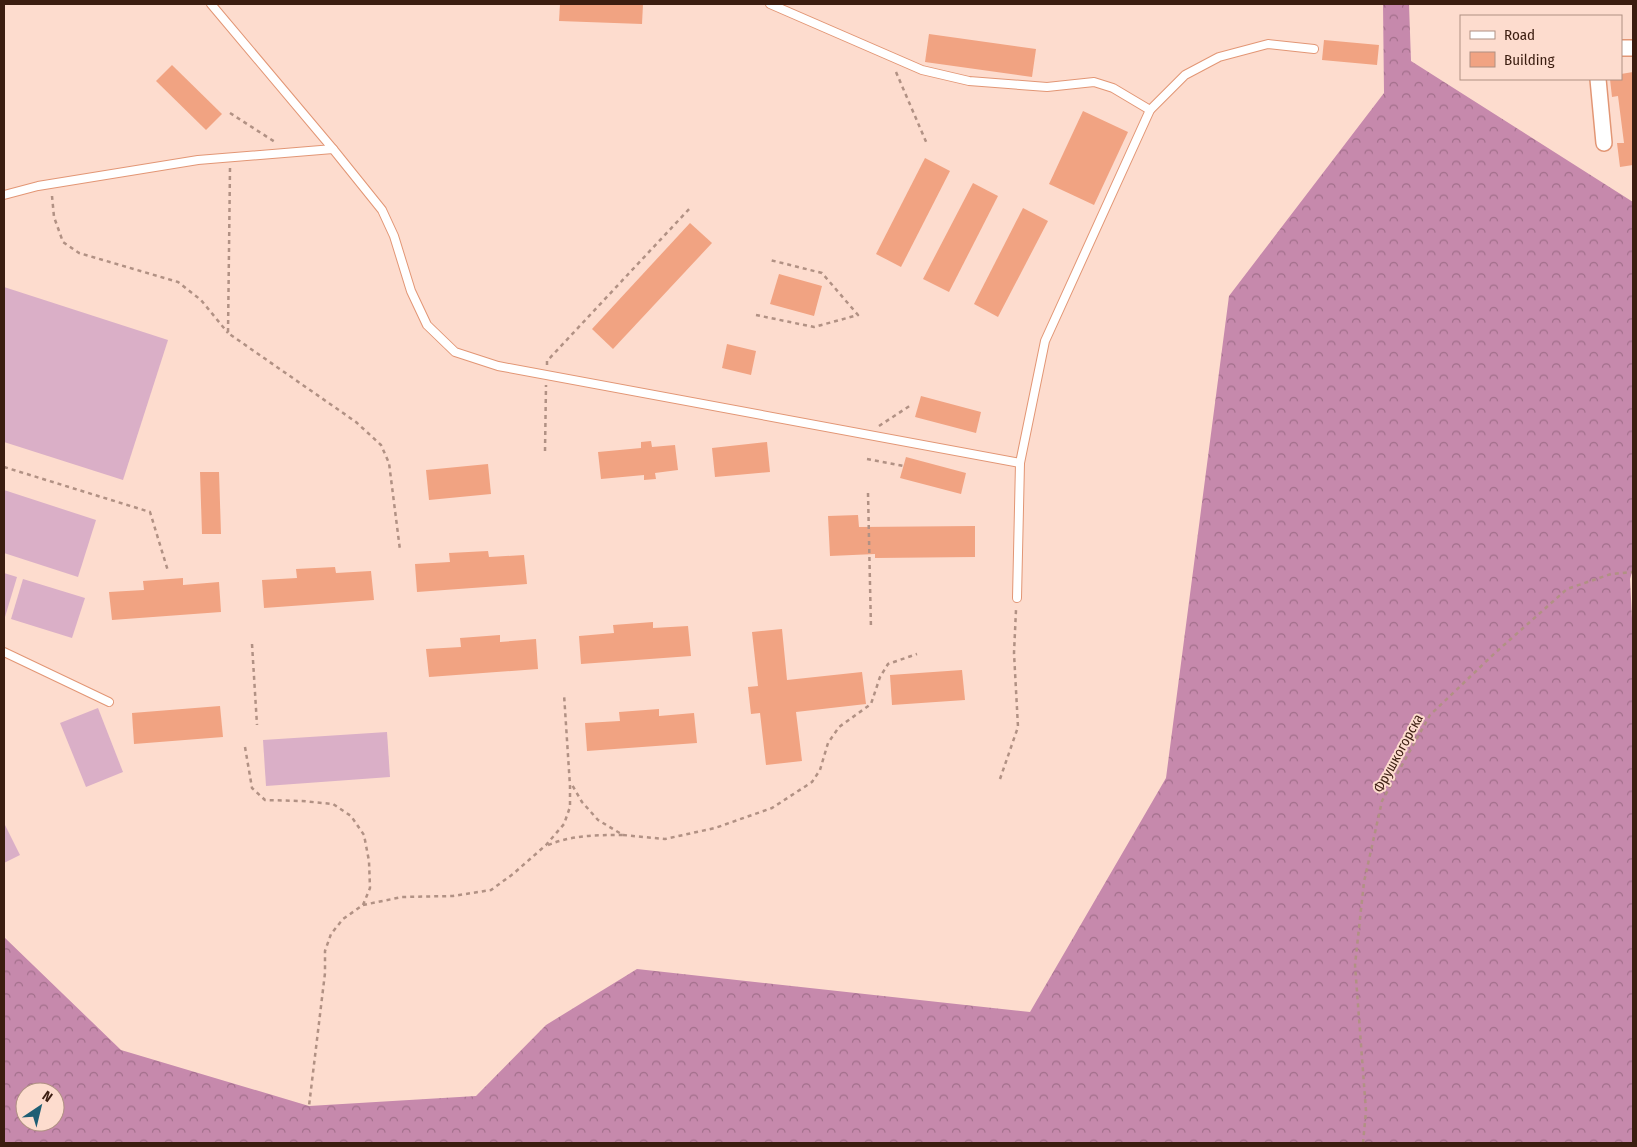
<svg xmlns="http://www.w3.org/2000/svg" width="1637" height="1147" font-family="'Fira Sans Condensed',sans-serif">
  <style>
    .forest { fill: url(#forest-crowns); fill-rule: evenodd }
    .garden { fill: #daafc7 }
    .building { fill: #f1a382 }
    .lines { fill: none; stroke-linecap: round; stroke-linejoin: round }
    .lane-casing { stroke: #e29675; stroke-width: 10 }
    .street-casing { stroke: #e29675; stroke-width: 18 }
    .path { stroke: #b19184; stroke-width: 2.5; stroke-dasharray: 4 4; stroke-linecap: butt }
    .lane { stroke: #fff; stroke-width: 8 }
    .street { stroke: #fff; stroke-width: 15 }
    .labels { text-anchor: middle; stroke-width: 4; stroke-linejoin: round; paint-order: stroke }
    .street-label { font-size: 14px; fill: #3b1d10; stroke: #fddcce }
  </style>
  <defs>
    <pattern id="forest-crowns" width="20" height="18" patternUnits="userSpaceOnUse" patternTransform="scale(1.25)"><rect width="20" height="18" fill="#c689ac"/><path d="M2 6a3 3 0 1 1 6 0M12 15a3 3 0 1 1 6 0" fill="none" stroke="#a26f8b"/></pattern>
  </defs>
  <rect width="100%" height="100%" fill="#fddcce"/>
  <path class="forest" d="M1383,4h26l2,57 222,141v367l-3,10 3,59v505h-1629v-206l117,113 188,56 167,-10 70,-71 91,-56 393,43 136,-234 63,-482 155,-203zM25,1092h30v30h-30z"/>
  <g class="garden">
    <path d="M4,287l164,53 -45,140 -119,-38z"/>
    <path d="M4,490l92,30 -18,57 -74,-24z"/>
    <path d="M4,573l13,4 -12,40h-1z"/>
    <path d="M23,579l62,19 -13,40 -61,-19z"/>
    <path d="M98,708l25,64 -37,15 -26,-64z"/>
    <path d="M387,732l3,45 -124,9 -3,-46z"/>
    <path d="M4,823l16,32 -16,8z"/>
  </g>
  <g class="building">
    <path d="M560,4h83l-1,20 -83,-3z"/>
    <path d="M929,34l107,15 -4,28 -107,-15z"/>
    <path d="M1324,40l55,5 -2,20 -55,-5z"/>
    <path d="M172,65l50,49 -16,16 -50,-49z"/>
    <path d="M1633,72v93l-13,2 -3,-24h7l-6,-47 -6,1 -2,-18h11v-5z"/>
    <path d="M1083,111l45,21 -34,73 -45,-21z"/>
    <path d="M925,158l25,13 -49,96 -25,-13z"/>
    <path d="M973,183l25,13 -49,96 -26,-13z"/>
    <path d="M1023,208l25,13 -50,96 -24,-13z"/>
    <path d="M690,223l22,20 -99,106 -21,-20z"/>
    <path d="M779,274l43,12 -8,30 -44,-12z"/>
    <path d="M727,344l29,7 -5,24 -29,-7z"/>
    <path d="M921,396l60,16 -5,21 -61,-16z"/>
    <path d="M651,441l1,6 23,-2 3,25 -23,3 1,6 -12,1v-5l-43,4 -3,-27 43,-4v-6z"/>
    <path d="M767,442l3,30 -55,5 -3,-29z"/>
    <path d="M906,457l60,16 -5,21 -61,-16z"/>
    <path d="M488,464l3,30 -62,6 -3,-30z"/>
    <path d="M200,472h19l2,62h-19z"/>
    <path d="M858,515l1,12 116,-1v31l-100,1v-4l-45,2 -2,-40z"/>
    <path d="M488,551l1,6 35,-2 3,29 -110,8 -2,-28 35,-2 -1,-9z"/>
    <path d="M335,567l1,6 35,-2 3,29 -110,8 -2,-28 35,-2 -1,-9z"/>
    <path d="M183,578v7l36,-3 2,30 -109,8 -3,-28 35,-2 -1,-9z"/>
    <path d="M653,622v6l35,-2 3,30 -110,8 -2,-28 35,-3 -1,-8z"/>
    <path d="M782,629l5,51 75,-8 4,32 -70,8 6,49 -36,4 -6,-52 -9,1 -3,-27 10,-1 -6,-54z"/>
    <path d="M500,635v7l36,-3 2,30 -109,8 -3,-28 35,-2 -1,-9z"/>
    <path d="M962,670l3,30 -73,5 -2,-30z"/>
    <path d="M220,706l3,31 -89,7 -2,-31z"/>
    <path d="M659,709v7l35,-3 3,30 -110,8 -2,-28 35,-2 -1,-9z"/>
  </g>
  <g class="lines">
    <defs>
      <g id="lane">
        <path d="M770,4l152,66 47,11 78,6 47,-5 19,6 37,22"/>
        <path d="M333,149l49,61 12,26 17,55 16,34 28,27 43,14 522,97"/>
        <path d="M4,195l34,-9 160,-26 135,-11 -122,-145"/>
        <path d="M1017,598l3,-135 25,-122 105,-231 35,-35 34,-18 49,-13 46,5"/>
        <path d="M4,652l105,50"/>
      </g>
      <g id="street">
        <path d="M1621,48h12"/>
        <path d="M1598,79l6,64"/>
      </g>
    </defs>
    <use href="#lane" class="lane-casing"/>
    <use href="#street" class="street-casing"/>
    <g class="path">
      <path d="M896,72l31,72"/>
      <path d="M230,113l45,29"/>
      <path d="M230,168l-2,165 128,89 25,23 8,18 11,87"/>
      <path d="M52,196l2,21 9,25 16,11 99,29 23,18 27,33"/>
      <path d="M756,315l58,12 44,-12 -36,-42 -52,-13"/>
      <path d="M547,365v-4l144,-154"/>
      <path d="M879,426l32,-21"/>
      <path d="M545,451l1,-66"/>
      <path d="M867,459l37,7"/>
      <path d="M4,467l146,45 18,59"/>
      <path d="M868,493l3,136"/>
      <path d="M252,644l5,81"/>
      <path d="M245,747l7,41 13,12 37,1 31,3 18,12 13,19 5,26 1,27 -7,17 -20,14 -12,15 -6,17v22l-16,133"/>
      <path d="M1000,779l18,-52 -4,-74 2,-43"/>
      <path d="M623,835l42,4 50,-11 57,-20 40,-26 8,-12 8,-27 11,-16 32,-23 9,-27 8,-13 29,-10"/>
      <path d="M548,845c25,-10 48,-10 75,-10l-25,-15 -16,-18 -11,-19"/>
      <path d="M363,905l39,-8 51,-1 38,-6 22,-16 33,-29 18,-21 6,-17v-21l-6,-92"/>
      <path d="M1363,1143l3,-32 -11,-146 9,-83 18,-81 48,-86 65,-62 72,-64 44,-15 22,-2"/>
    </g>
    <use href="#lane" class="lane"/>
    <use href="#street" class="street"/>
  </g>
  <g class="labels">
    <g class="street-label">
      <text transform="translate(1398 753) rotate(-61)" y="5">Фрушкогорска</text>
    </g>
  </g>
  <rect width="1637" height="1147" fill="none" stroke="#3b1d10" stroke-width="10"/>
  <rect x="1460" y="15" width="162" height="65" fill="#fddcce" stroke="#af9082"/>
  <rect x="1470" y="31" width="25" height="8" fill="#ffffff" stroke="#af9082"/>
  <text x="1504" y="40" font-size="15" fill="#3b1d10">Road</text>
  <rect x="1470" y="52" width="25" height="15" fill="#f1a382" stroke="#af9082"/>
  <text x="1504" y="65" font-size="15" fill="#3b1d10">Building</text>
  <g transform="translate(40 1107) rotate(35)"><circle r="24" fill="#fddcce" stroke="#af9082"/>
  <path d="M0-4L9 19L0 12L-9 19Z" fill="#1e5e74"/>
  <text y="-8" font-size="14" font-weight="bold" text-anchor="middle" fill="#3b1d10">N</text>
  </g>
</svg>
